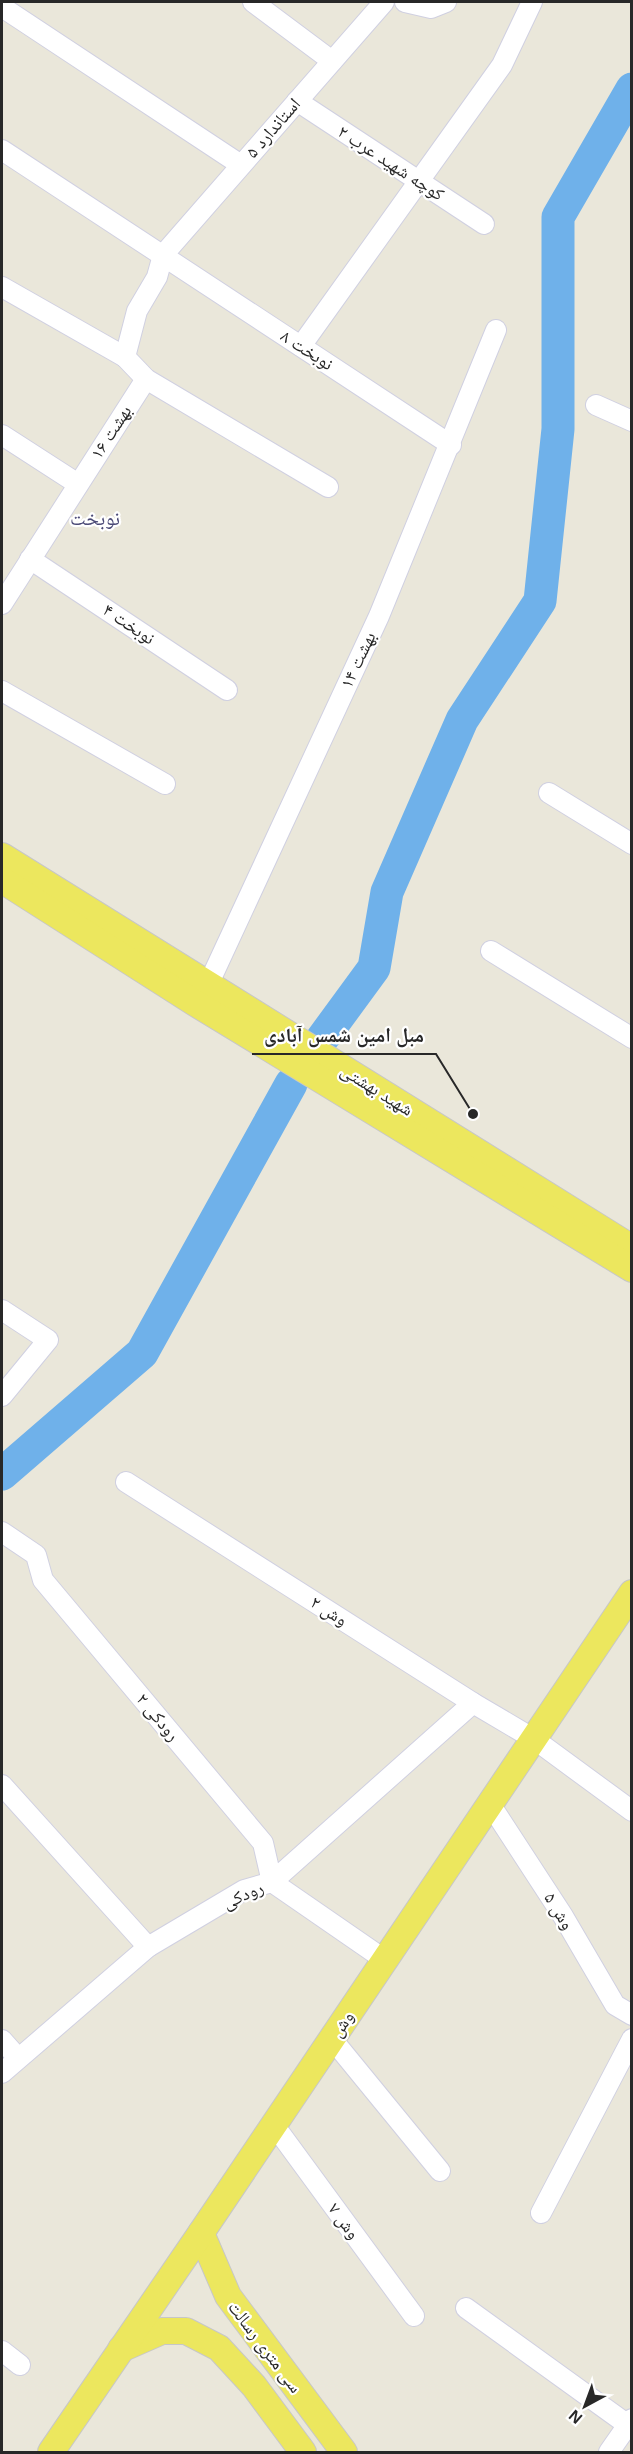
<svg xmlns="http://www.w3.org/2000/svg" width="633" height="2454" font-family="Helvetica,'Noto Naskh Arabic',sans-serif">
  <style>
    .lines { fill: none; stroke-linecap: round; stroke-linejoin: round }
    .river { stroke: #6fb1ea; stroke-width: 33 }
    .minor-casing { stroke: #d0d0e1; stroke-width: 22 }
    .major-casing { stroke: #c7c7c7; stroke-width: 28 }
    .minor { stroke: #fff; stroke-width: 20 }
    .major { stroke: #ece75e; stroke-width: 26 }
    .labels { text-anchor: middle; stroke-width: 4.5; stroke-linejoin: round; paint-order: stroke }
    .street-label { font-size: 18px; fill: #282828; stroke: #fff }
    .neighbourhood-label { font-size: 20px; fill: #4b4a77; stroke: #fff }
    .leader { fill: none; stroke: #282828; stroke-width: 2 }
    .callout-dot { fill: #282828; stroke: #fff; stroke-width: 2 }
    .callout-label { font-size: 20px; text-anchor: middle; font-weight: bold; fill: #282828; stroke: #fff; stroke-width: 4.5; stroke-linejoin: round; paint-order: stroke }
  </style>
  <rect width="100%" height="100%" fill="#eae7da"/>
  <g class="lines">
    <g class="river">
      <path d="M322,1039l52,-71 13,-76 75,-172 78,-119 18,-172v-212l74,-128"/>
      <path d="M2,1474l140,-121 149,-269"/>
    </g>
    <defs>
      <g id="minor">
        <path d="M253,2l79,59"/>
        <path d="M405,2l26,6 15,-6"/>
        <path d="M2,7l239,158"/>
        <path d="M297,101l187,123"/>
        <path d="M2,150l449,295"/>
        <path d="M2,287l123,70"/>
        <path d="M301,346l201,-281 30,-63"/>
        <path d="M596,405l36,16"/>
        <path d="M2,435l76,49"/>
        <path d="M328,487l-182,-108 -21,-22 12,-46 20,-34 6,-22 221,-253"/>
        <path d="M30,559l197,131"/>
        <path d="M2,604l144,-225"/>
        <path d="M2,691l163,93"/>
        <path d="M549,793l83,51"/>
        <path d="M491,951l141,87"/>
        <path d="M208,985l171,-369 117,-286"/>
        <path d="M2,1310l46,30 -46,56"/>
        <path d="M126,1482l347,221 61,36 98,72"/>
        <path d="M2,1532l34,23 7,25 220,263 9,39"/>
        <path d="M2,1785l146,162"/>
        <path d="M490,1804l73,112 52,89 17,10"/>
        <path d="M272,1882l113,78"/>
        <path d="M332,2039l108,132"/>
        <path d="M2,2040l16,18"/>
        <path d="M2,2073l146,-126 96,-57 28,-8 201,-179"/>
        <path d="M274,2125l140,191"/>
        <path d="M541,2213l91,-174"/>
        <path d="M466,2308l162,117"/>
        <path d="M2,2351l18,14"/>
        <path d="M609,2452l23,-33"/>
      </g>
      <g id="major">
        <path d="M2,856l630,392"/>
        <path d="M2,880l193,123 437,266"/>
        <path d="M201,2233l27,63 116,156"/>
        <path d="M121,2349l41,-18h24l33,17 35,38 49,66"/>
        <path d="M51,2452l150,-219 431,-640"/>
      </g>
    </defs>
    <use href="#minor" class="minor-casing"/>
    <use href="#major" class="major-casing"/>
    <use href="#minor" class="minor"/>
    <use href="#major" class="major"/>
  </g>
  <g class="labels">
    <g class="street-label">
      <text transform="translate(273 128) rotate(-49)" y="6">۵ استاندارد</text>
      <text transform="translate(391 163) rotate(33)" y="6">کوچه شهید عرب ۲</text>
      <text transform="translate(307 350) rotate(33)" y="6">۸ نوبخت</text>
      <text transform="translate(111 432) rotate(-57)" y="6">۱۶ بهشت</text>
      <text transform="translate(129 624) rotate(34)" y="6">۴ نوبخت</text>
      <text transform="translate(358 660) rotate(-65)" y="6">بهشت ۱۴</text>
      <text transform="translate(377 1090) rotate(32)" y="6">شهید بهشتی</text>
      <text transform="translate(329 1611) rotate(32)" y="6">وش ۲</text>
      <text transform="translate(158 1717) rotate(50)" y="6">رودکی ۲</text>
      <text transform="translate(243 1895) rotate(-24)" y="6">رودکی</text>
      <text transform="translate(559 1911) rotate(58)" y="6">وش ۵</text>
      <text transform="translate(342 2024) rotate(-56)" y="6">وش</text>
      <text transform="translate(344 2221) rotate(54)" y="6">وش ۷</text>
      <text transform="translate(265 2347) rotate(53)" y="6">سی متری رسالت</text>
    </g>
    <g class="neighbourhood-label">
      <text x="95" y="525">نوبخت</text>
    </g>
  </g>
  <path class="leader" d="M473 1114L436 1054H252"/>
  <circle class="callout-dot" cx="473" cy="1114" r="6"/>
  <g class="callout-label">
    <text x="344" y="1042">مبل امین شمس آبادی</text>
  </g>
  <rect width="633" height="2454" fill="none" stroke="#282828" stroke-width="6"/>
  <g transform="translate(585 2406) rotate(221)" stroke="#ffffff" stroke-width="4.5" paint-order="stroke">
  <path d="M0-4.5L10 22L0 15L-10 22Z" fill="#282828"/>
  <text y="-9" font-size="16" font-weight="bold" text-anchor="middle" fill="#282828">N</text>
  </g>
</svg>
